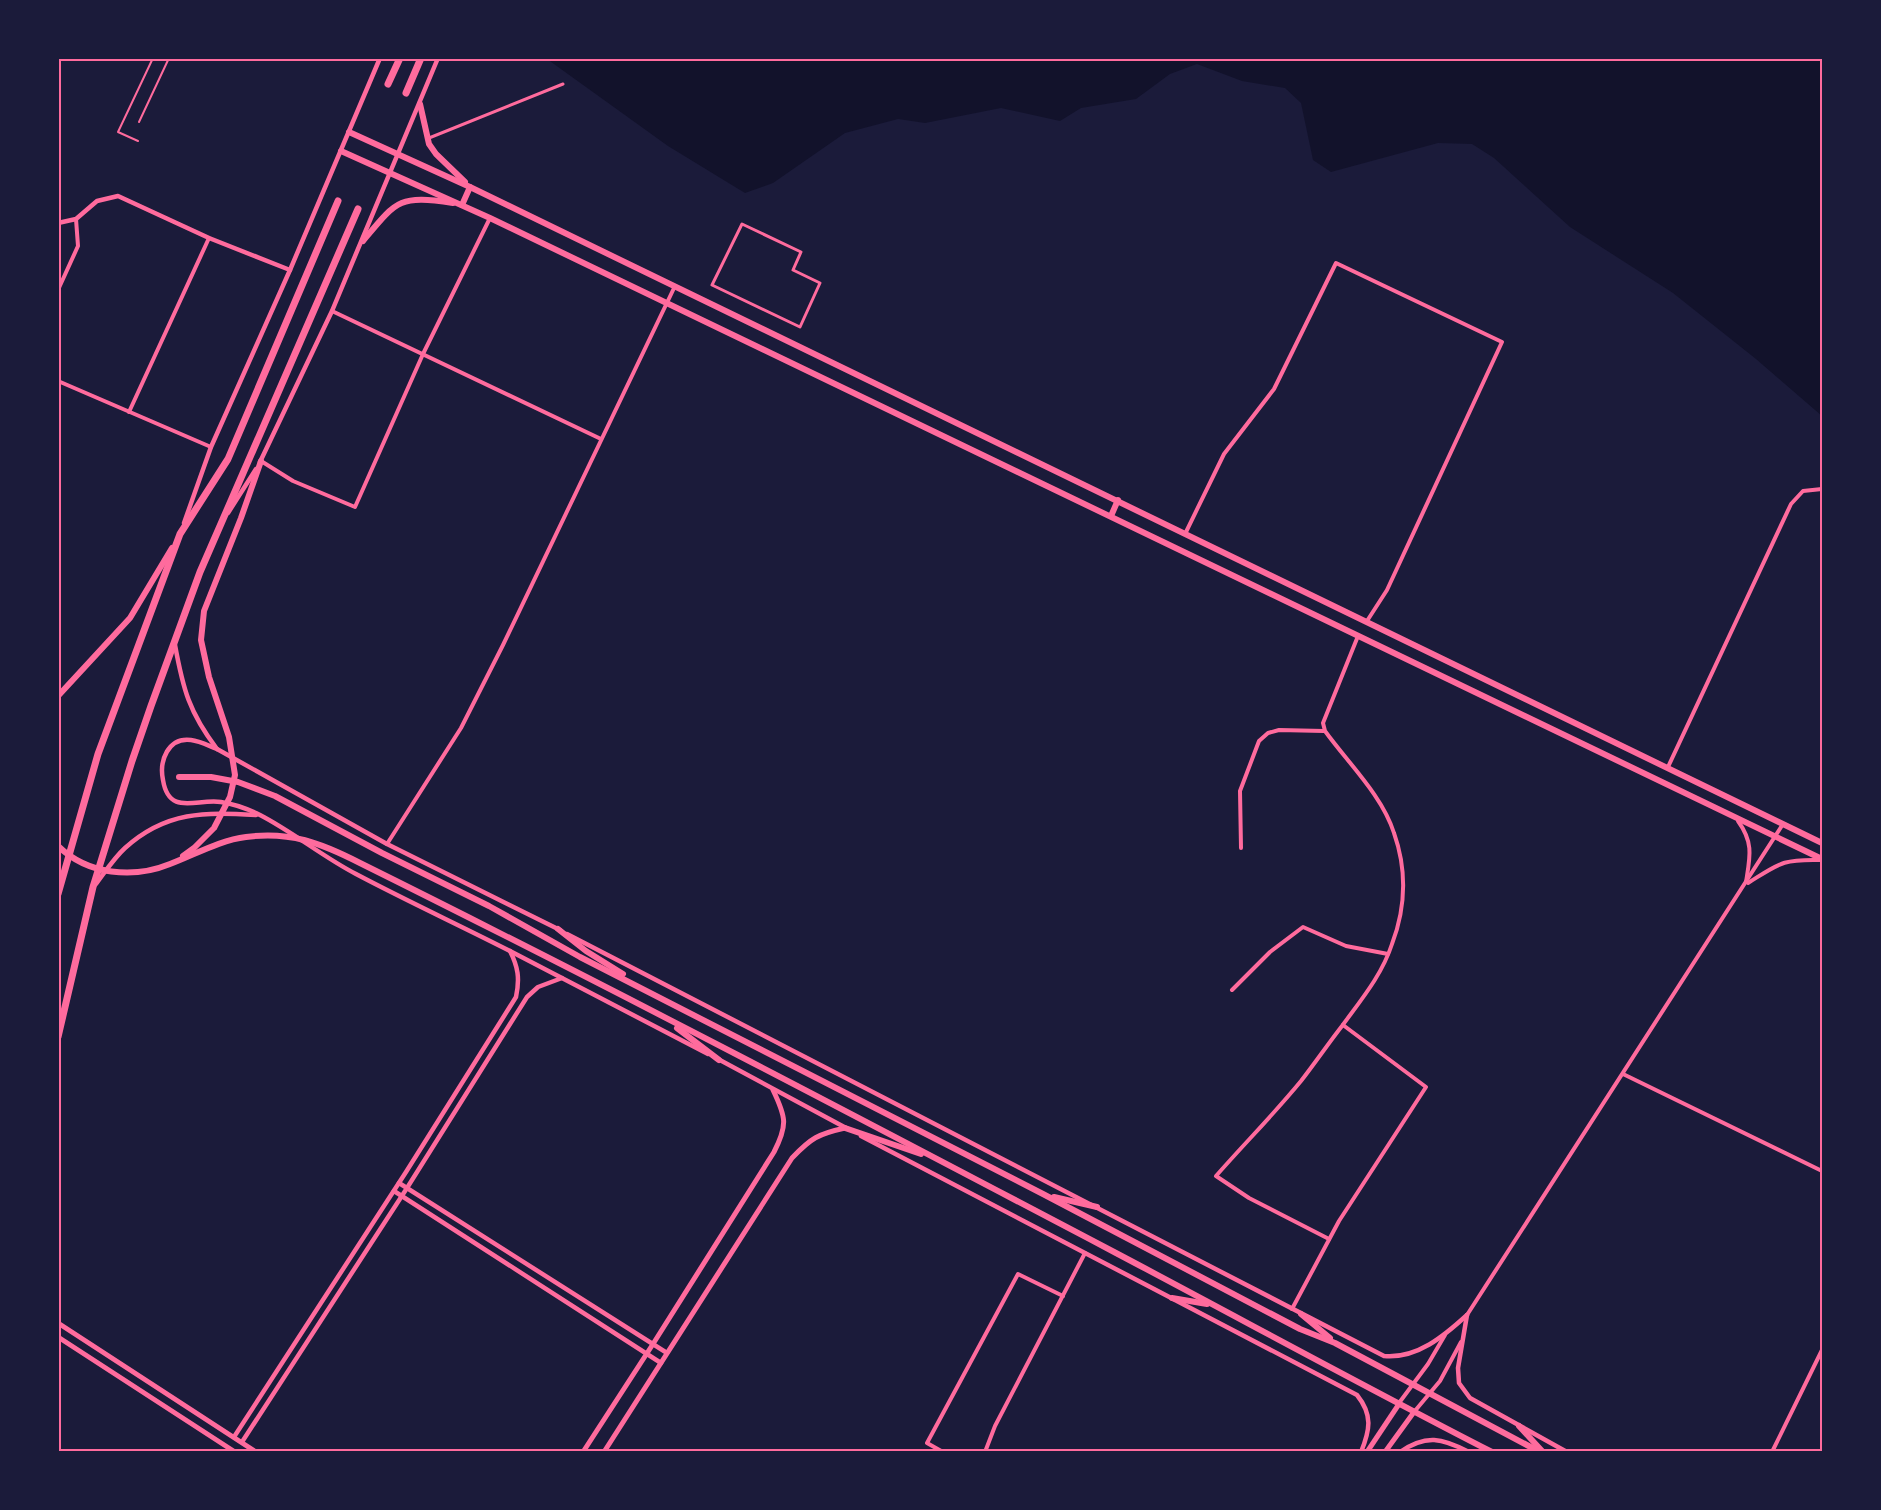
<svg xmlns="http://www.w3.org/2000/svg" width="1881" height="1510" font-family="'PT Sans Narrow',sans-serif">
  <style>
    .water { fill: #12122b }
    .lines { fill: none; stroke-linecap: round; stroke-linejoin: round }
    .service { stroke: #ff6b9d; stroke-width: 2 }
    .pedestrian { stroke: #ff6b9d; stroke-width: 3 }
    .minor { stroke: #ff6b9d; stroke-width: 4 }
    .tertiary { stroke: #ff6b9d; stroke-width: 4.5 }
    .secondary { stroke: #ff6b9d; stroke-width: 5 }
    .primary { stroke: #ff6b9d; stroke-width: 6 }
    .trunk { stroke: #ff6b9d; stroke-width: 7 }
    .neatline { fill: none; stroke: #ff6b9d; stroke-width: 2 }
  </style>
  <rect width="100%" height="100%" fill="#1b1b3a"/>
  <path class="water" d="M547,59h1275v357l-66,-57 -83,-66 -103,-66 -76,-69 -22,-14 -34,-1 -107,29 -18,-12 -12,-57 -16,-15 -43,-7 -45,-17 -27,10 -34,25 -55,9 -21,13 -59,-13 -76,15 -27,-4 -53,14 -72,50 -28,10 -77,-47z"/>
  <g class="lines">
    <g class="service">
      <path d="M139,122l30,-64"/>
      <path d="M138,141l-20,-9 35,-74"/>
    </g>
    <g class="pedestrian">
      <path d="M429,138l134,-54"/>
      <path d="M742,224l59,28 -8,18 27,13 -20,44 -88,-42z"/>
    </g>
    <g class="minor">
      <path d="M58,290l20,-44 -2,-27"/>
      <path d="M332,311l269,128"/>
      <path d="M58,381l153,66"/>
      <path d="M129,412l80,-174"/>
      <path d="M261,461l32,20 62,26 68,-153 67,-136"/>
      <path d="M1186,532l38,-78 50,-65 62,-126 166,79 -115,248 -20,31"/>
      <path d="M1668,767l123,-263 12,-13 19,-2"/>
      <path d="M1738,821c16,22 12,36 8,61"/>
      <path d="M387,844l74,-116 42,-83 172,-359"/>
      <path d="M1241,848l-1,-57 19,-50 9,-8 11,-3 45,1"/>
      <path d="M1748,883c32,-20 34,-24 73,-23"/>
      <path d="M1232,990l38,-38 33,-25 43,19 42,8"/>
      <path d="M1623,1074l199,97"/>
      <path d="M1329,1239l-80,-41 -33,-22c28,-32 58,-62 85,-95 14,-18 27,-37 41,-55 19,-26 40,-51 50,-82 14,-37 15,-74 2,-111 -12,-38 -46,-70 -69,-102l-2,-8 35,-87"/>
      <path d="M1292,1309l47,-88 87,-134 -83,-62"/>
      <path d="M1467,1315l316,-491"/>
      <path d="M1399,1403l29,-39 17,-29"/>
      <path d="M1414,1412l26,-31 21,-39"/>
      <path d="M943,1452l-16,-9 91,-169 45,22"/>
      <path d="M985,1452l10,-26 90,-173"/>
      <path d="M1772,1452l50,-102"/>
    </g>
    <g class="tertiary">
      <path d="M58,223l18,-4 21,-18 21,-5 91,42 81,32"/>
      <path d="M260,462l72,-151 106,-253"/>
      <path d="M228,513l28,-44"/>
      <path d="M184,523l27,-76 79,-177 90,-212"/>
      <path d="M175,645c8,44 14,67 42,104"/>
      <path d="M96,884c9,-12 18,-26 29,-36 41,-37 80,-36 131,-33"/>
      <path d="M560,930l-173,-86 -170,-95c-8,-3 -17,-8 -26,-9 -23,-3 -32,21 -28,40 6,37 34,18 58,22 13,2 27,7 39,13 33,17 63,42 96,59 51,27 103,51 154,77 66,34 132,69 198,103"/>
      <path d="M567,934l817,422c33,3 60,-20 83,-41"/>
      <path d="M718,1059l130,70"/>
      <path d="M861,1136l496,259c16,20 13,35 4,57"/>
      <path d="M399,1183l268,170"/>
      <path d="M394,1191l267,172"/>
      <path d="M1467,1315l-9,53 1,15 11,15 97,54"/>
      <path d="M234,1437l172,-265 110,-175c4,-19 2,-30 -6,-46"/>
      <path d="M242,1442l165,-254 120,-191 11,-10 24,-9"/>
      <path d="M1400,1452c26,-18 42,-14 69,0"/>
    </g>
    <g class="secondary">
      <path d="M58,1323l198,129"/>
      <path d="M58,1337l177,115"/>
      <path d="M583,1452l70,-108 121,-192c14,-27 12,-35 -1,-62"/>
      <path d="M604,1452l188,-294c19,-20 26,-24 53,-30"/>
      <path d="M1367,1452l32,-48"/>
      <path d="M1385,1452l29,-40"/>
    </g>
    <g class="primary">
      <path d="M420,104l9,40 7,10 29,28"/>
      <path d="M349,132l121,55 1352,656"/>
      <path d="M341,151l149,67 1332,641"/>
      <path d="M462,205l8,-18"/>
      <path d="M363,241c34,-41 36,-46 90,-38"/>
      <path d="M1111,516l7,-16"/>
      <path d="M58,696l72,-78 42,-70"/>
      <path d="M179,777h32l27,5 37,14 107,57 107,53 91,51 463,237 257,135 35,14 205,109"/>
      <path d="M58,846c30,29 75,33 112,18 24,-9 50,-24 76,-27 44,-6 75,6 114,26 254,126 505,258 756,390 125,66 249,134 376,199"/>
      <path d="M183,856l11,-8 20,-20 16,-31 5,-22 -6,-38 -20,-60 -8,-37 3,-29 37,-93 20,-57"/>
      <path d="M558,929l28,22 37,23"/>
      <path d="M677,1028l42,32"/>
      <path d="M845,1128l76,26"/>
      <path d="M1054,1197l43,10"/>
      <path d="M1172,1298l35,6"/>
      <path d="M1301,1314l29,24"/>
      <path d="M1519,1426l23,25"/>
    </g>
    <g class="trunk">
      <path d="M388,84l12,-26"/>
      <path d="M406,93l15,-35"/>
      <path d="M58,894l40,-140 82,-220 48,-75 110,-258"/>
      <path d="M58,1037l35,-150 39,-126 19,-55 49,-134 158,-363"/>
    </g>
  </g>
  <rect width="1881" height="1510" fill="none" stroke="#1b1b3a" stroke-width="120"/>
  <rect x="60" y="60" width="1761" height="1390" class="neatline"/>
</svg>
